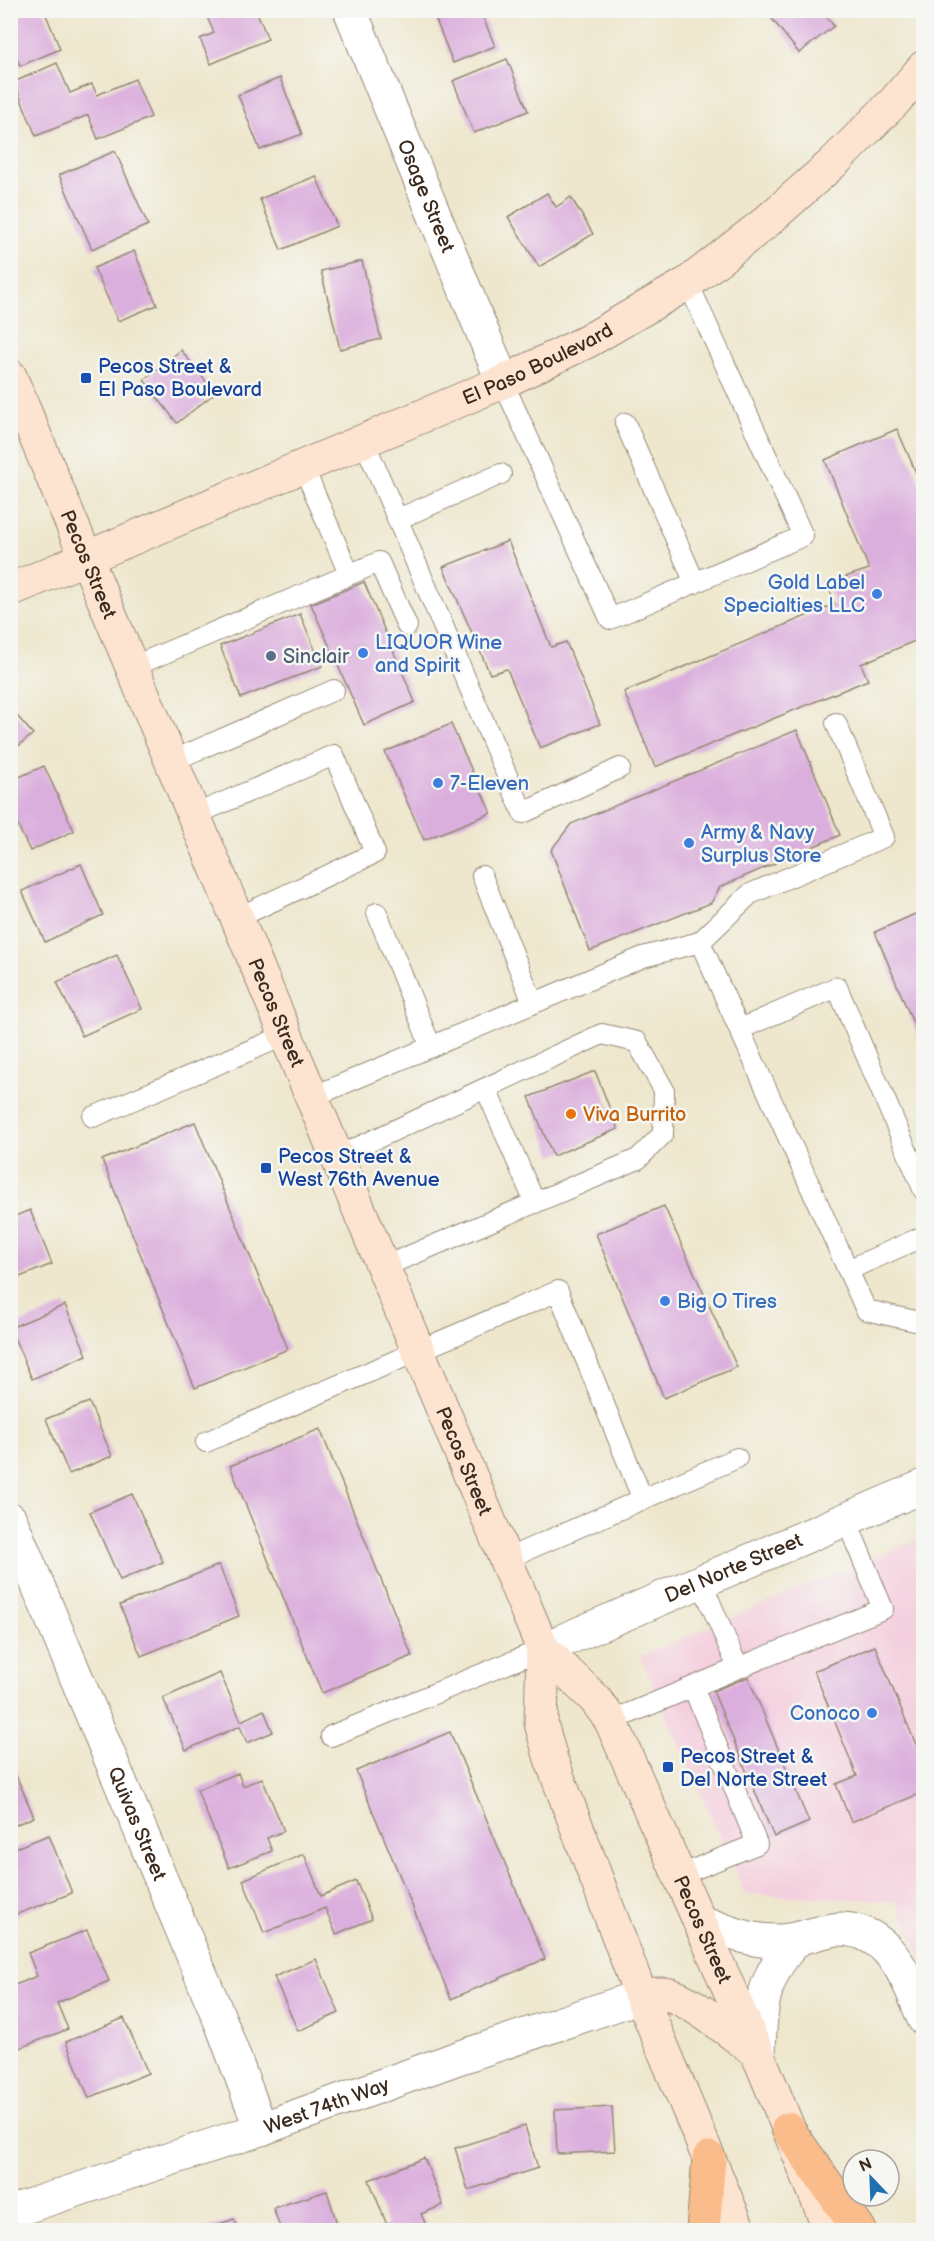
<svg xmlns="http://www.w3.org/2000/svg" width="934" height="2241" font-family="'Balsamiq Sans',sans-serif">
  <style>
    .built { fill: #f4cfde }
    .building { fill: #dbafdd }
    .lines { fill: none; stroke-linecap: round; stroke-linejoin: round }
    .lane-casing { stroke: #948876; stroke-width: 22 }
    .street-casing { stroke: #948876; stroke-width: 35 }
    .secondary-casing { stroke: #948876; stroke-width: 35 }
    .highway-casing { stroke: #948876; stroke-width: 35 }
    .lane { stroke: #fff; stroke-width: 20 }
    .street { stroke: #fff; stroke-width: 33 }
    .secondary { stroke: #fde4d1; stroke-width: 33 }
    .highway { stroke: #fabc8b; stroke-width: 33 }
    .transit-dot { fill: #1a4fb4; stroke: #f6f6f2; stroke-width: 2 }
    .shop-dot { fill: #3f7fe0; stroke: #f6f6f2; stroke-width: 2 }
    .service-dot { fill: #5c6f8a; stroke: #f6f6f2; stroke-width: 2 }
    .food-dot { fill: #e8710a; stroke: #f6f6f2; stroke-width: 2 }
    .labels { text-anchor: middle; stroke-width: 5; stroke-linejoin: round; paint-order: stroke }
    .street-label { font-size: 20px; fill: #3b2a1e; stroke: #f6f6f2 }
    .transit-label { font-size: 20px; fill: #164399; stroke: #f6f6f2; text-anchor: start }
    .shop-label { font-size: 20px; fill: #366cbe; stroke: #f6f6f2; text-anchor: start }
    .service-label { font-size: 20px; fill: #4e5e75; stroke: #f6f6f2; text-anchor: start }
    .food-label { font-size: 20px; fill: #c56008; stroke: #f6f6f2; text-anchor: start }
  </style>
  <rect width="100%" height="100%" fill="#f6f6f2"/>
  <filter id="ink" filterUnits="userSpaceOnUse"><feTurbulence type="fractalNoise" baseFrequency=".0167" numOctaves="2"/><feDisplacementMap in="SourceGraphic" scale="12" xChannelSelector="R" yChannelSelector="G"/><feConvolveMatrix kernelMatrix="1 2 1 2 8 2 1 2 1" color-interpolation-filters="sRGB"/></filter>
  <filter id="wash" filterUnits="userSpaceOnUse"><feTurbulence type="fractalNoise" baseFrequency=".008" numOctaves="4" result="noise"/><feDisplacementMap in="SourceGraphic" scale="24" xChannelSelector="R" yChannelSelector="G"/><feGaussianBlur stdDeviation="1.35" result="paint"/><feColorMatrix in="noise" values="0 0 0 0 0 0 0 0 0 0 0 0 0 0 0 0 0 1.4 0 .05"/><feComposite in="paint" operator="in"/></filter>
  <g filter="url(#wash)">
    <rect width="100%" height="100%" fill="#eee7cd"/>
    <path class="built" d="M923,1537v424l-27,-60 -151,-7 -105,-238z"/>
    <g id="blocks">
      <g class="building">
        <path d="M10,10h34l16,39 -40,17 -10,-24z"/>
        <path d="M204,10h52l12,29 -57,25 -11,-25 14,-6z"/>
        <path d="M432,10h48l15,36 -42,17z"/>
        <path d="M765,10h56l13,16 -35,27z"/>
        <path d="M507,59l21,52 -54,22 -21,-52z"/>
        <path d="M57,63l13,30 22,-9 5,11 38,-16 16,38 -53,22 -10,-24 -52,21 -22,-54z"/>
        <path d="M280,78l22,56 -42,16 -22,-55z"/>
        <path d="M115,151l33,74 -56,24 -33,-74z"/>
        <path d="M316,176l21,50 -56,24 -21,-51z"/>
        <path d="M547,193l9,14 15,-10 22,37 -54,33 -31,-50z"/>
        <path d="M134,251l23,54 -39,16 -24,-53z"/>
        <path d="M362,261l19,78 -41,10 -19,-78z"/>
        <path d="M181,350l34,43 -38,30 -33,-43z"/>
        <path d="M897,429l27,62v146l-63,27 7,16 -213,87 -31,-75 211,-88 -8,-21 42,-14 -44,-109z"/>
        <path d="M508,541l43,106 15,-5 34,82 -60,24 -33,-79 -17,5 -47,-107z"/>
        <path d="M364,582l51,120 -51,23 -53,-121z"/>
        <path d="M300,614l22,52 -81,32 -21,-52z"/>
        <path d="M10,708l23,26 -23,19z"/>
        <path d="M451,724l40,89 -67,27 -39,-88z"/>
        <path d="M797,730l43,105 -120,52 -9,16 -121,48 -39,-101 20,-26z"/>
        <path d="M44,766l30,65 -44,20 -20,-42v-28z"/>
        <path d="M81,864l22,51 -58,27 -23,-51z"/>
        <path d="M924,910v137h-1l-48,-115z"/>
        <path d="M117,955l25,54 -60,27 -25,-54z"/>
        <path d="M595,1071l23,58 -65,27 -24,-59z"/>
        <path d="M195,1122l93,227 -93,39 -93,-228z"/>
        <path d="M664,1206l73,161 -73,31 -68,-164z"/>
        <path d="M30,1210l22,54 -42,17v-63z"/>
        <path d="M65,1305l22,50 -55,24 -22,-51z"/>
        <path d="M89,1402l23,54 -43,18 -23,-55z"/>
        <path d="M320,1429l92,227 -90,37 -92,-227z"/>
        <path d="M132,1494l31,68 -43,18 -30,-68z"/>
        <path d="M219,1565l20,51 -98,40 -21,-51z"/>
        <path d="M875,1646l49,118v28l-73,30 -15,-38 21,-8 -43,-105z"/>
        <path d="M220,1673l21,48 23,-11 9,22 -26,11 -7,-17 -54,24 -23,-52z"/>
        <path d="M748,1677l61,145 -35,15 -61,-146z"/>
        <path d="M450,1732l95,227 -94,40 -95,-228z"/>
        <path d="M10,1761l24,56 -24,10z"/>
        <path d="M238,1773l5,13 19,-8 22,53 -17,7 5,13 -43,17 -32,-78z"/>
        <path d="M49,1835l23,58 -60,23 -2,-66z"/>
        <path d="M304,1854l17,42 35,-15 16,38 -36,15 -11,-26 -61,25 -21,-53z"/>
        <path d="M87,1930l22,51 -52,22 11,26 -58,23v-65l27,-11 -9,-23z"/>
        <path d="M316,1959l23,54 -41,18 -24,-54z"/>
        <path d="M124,2018l24,55 -59,25 -23,-56z"/>
        <path d="M612,2107l3,44 -58,3 -2,-44z"/>
        <path d="M525,2126l13,42 -70,22 -13,-42z"/>
        <path d="M424,2158l19,47 -22,9 5,11 -14,5h-38l13,-5 -18,-45z"/>
        <path d="M327,2191l12,39h-58l-8,-22z"/>
        <path d="M234,2219l5,11h-37z"/>
      </g>
    </g>
  </g>
  <g filter="url(#ink)">
    <use href="#blocks" fill-opacity="0" stroke="#948876" stroke-width="1.5"/>
    <g class="lines">
      <defs>
        <g id="lane">
          <path d="M503,382l107,237 193,-83 -115,-253"/>
          <path d="M625,423l70,160"/>
          <path d="M364,441l159,372 97,-45"/>
          <path d="M303,466l46,108"/>
          <path d="M398,519l103,-45"/>
          <path d="M132,667l247,-105 28,64"/>
          <path d="M172,761l162,-71"/>
          <path d="M194,815l140,-60 41,98 -138,65"/>
          <path d="M482,876l51,127"/>
          <path d="M377,913l54,134"/>
          <path d="M700,942l50,-48 134,-57 -48,-114"/>
          <path d="M740,1029l97,-42 87,204"/>
          <path d="M486,1089l49,114"/>
          <path d="M312,1097l331,-140 57,-15 166,368 58,13"/>
          <path d="M93,1117l193,-82"/>
          <path d="M337,1157l265,-123 35,8 27,48 -1,44 -25,25 -255,108"/>
          <path d="M848,1270l76,-34"/>
          <path d="M206,1442l352,-151 85,209"/>
          <path d="M506,1559l231,-101"/>
          <path d="M738,1668l145,-59 -37,-90"/>
          <path d="M611,1721l127,-53 -37,-87"/>
          <path d="M331,1736l212,-87"/>
          <path d="M680,1875l77,-31 -64,-157"/>
        </g>
        <g id="street">
          <path id="s1" d="M350,10l153,372"/>
          <path id="s2" d="M10,1519l212,506 39,104"/>
          <path id="s3" d="M543,1649l381,-163"/>
          <path d="M699,1921c26,10 52,21 80,20 22,0 42,-12 63,-12 50,2 66,52 82,90"/>
          <path d="M759,2058c1,-47 2,-82 37,-117"/>
          <path id="s4" d="M10,2212l251,-83 194,-70 186,-63"/>
        </g>
        <g id="secondary">
          <path id="s5" d="M10,376l533,1273 -2,74 10,36 90,237 98,234"/>
          <path id="s6" d="M10,590l493,-208 85,-41 100,-58 77,-60 68,-60 62,-62 29,-34"/>
          <path id="s7" d="M543,1649l52,50 16,22 146,331 73,178"/>
          <path d="M641,1996c10,-2 19,-3 29,-1 23,6 66,42 87,57"/>
        </g>
        <g id="highway">
          <path d="M788,2129l71,101"/>
          <path d="M703,2230l6,-72"/>
        </g>
      </defs>
      <use href="#lane" class="lane-casing"/>
      <use href="#street" class="street-casing"/>
      <use href="#secondary" class="secondary-casing"/>
      <use href="#highway" class="highway-casing"/>
      <use href="#lane" class="lane"/>
      <use href="#street" class="street"/>
      <use href="#secondary" class="secondary"/>
      <use href="#highway" class="highway"/>
    </g>
  </g>
  <g class="transit-dot">
    <rect x="80" y="372" width="12" height="12" rx="3"/>
    <rect x="260" y="1162" width="12" height="12" rx="3"/>
    <rect x="662" y="1761" width="12" height="12" rx="3"/>
  </g>
  <g class="shop-dot">
    <circle cx="877" cy="594" r="6"/>
    <circle cx="363" cy="653" r="6"/>
    <circle cx="438" cy="783" r="6"/>
    <circle cx="689" cy="843" r="6"/>
    <circle cx="665" cy="1301" r="6"/>
    <circle cx="872" cy="1713" r="6"/>
  </g>
  <circle class="service-dot" cx="271" cy="656" r="6"/>
  <circle class="food-dot" cx="571" cy="1114" r="6"/>
  <g class="labels">
    <g class="street-label">
      <text dy="7" stroke="none"><textPath href="#s1" startOffset="201">Osage Street</textPath></text>
      <text dy="7" stroke="none"><textPath href="#s6" startOffset="574">El Paso Boulevard</textPath></text>
      <text dy="7" stroke="none"><textPath href="#s5" startOffset="204">Pecos Street</textPath></text>
      <text dy="7" stroke="none"><textPath href="#s5" startOffset="690">Pecos Street</textPath></text>
      <text dy="7" stroke="none"><textPath href="#s5" startOffset="1176">Pecos Street</textPath></text>
      <text dy="7" stroke="none"><textPath href="#s3" startOffset="207">Del Norte Street</textPath></text>
      <text dy="7" stroke="none"><textPath href="#s2" startOffset="330">Quivas Street</textPath></text>
      <text dy="7" stroke="none"><textPath href="#s7" startOffset="327">Pecos Street</textPath></text>
      <text dy="7" stroke="none"><textPath href="#s4" startOffset="334">West 74th Way</textPath></text>
    </g>
    <g class="transit-label">
      <text x="98" y="373">Pecos Street &amp;<tspan x="98" dy="23">El Paso Boulevard</tspan></text>
      <text x="278" y="1163">Pecos Street &amp;<tspan x="278" dy="23">West 76th Avenue</tspan></text>
      <text x="680" y="1763">Pecos Street &amp;<tspan x="680" dy="23">Del Norte Street</tspan></text>
    </g>
    <g class="shop-label">
      <text x="865" y="589" text-anchor="end">Gold Label<tspan x="865" dy="23">Specialties LLC</tspan></text>
      <text x="375" y="649">LIQUOR Wine<tspan x="375" dy="23">and Spirit</tspan></text>
      <text x="450" y="790">7-Eleven</text>
      <text x="701" y="839">Army &amp; Navy<tspan x="701" dy="23">Surplus Store</tspan></text>
      <text x="677" y="1308">Big O Tires</text>
      <text x="860" y="1720" text-anchor="end">Conoco</text>
    </g>
    <g class="service-label">
      <text x="283" y="663">Sinclair</text>
    </g>
    <g class="food-label">
      <text x="583" y="1121">Viva Burrito</text>
    </g>
  </g>
  <rect width="934" height="2241" fill="none" stroke="#f6f6f2" stroke-width="36"/>
  <g transform="translate(871 2178) rotate(337)"><circle r="28" fill="#f6f6f2" stroke="#aba49d" stroke-width="1.5"/>
  <path d="M0-4.5L10 22L0 15L-10 22Z" fill="#1f6fb2"/>
  <text y="-9" font-size="16" font-weight="bold" text-anchor="middle" fill="#3b2a1e">N</text>
  </g>
</svg>
